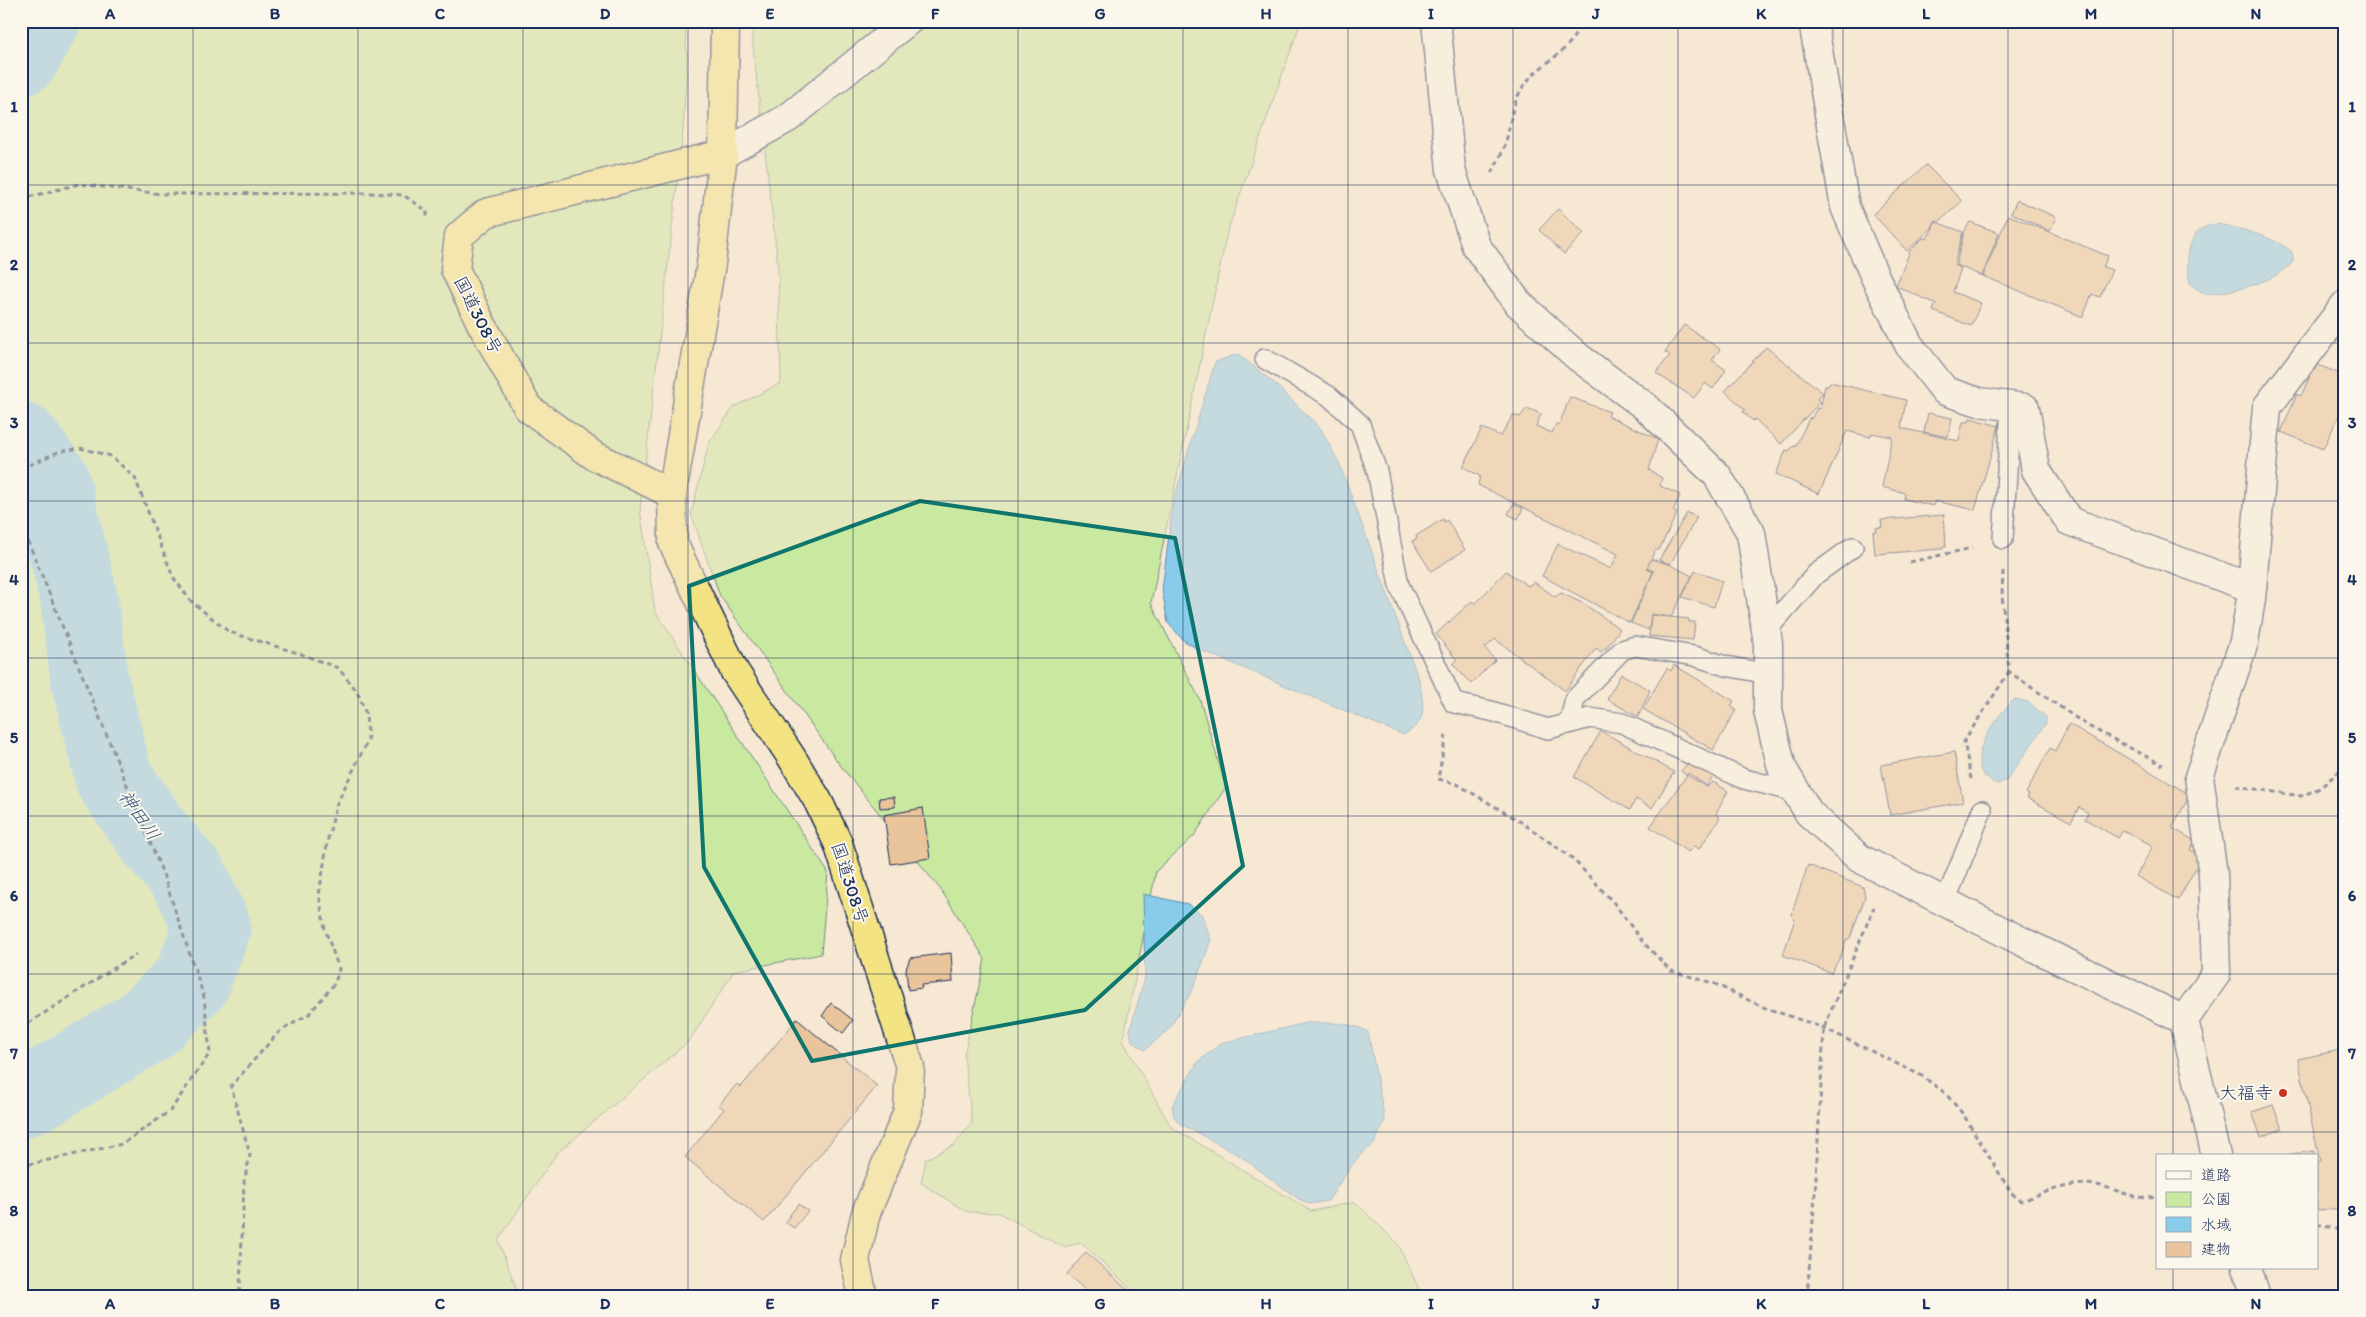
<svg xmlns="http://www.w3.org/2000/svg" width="2366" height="1317" font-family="Itim,'Klee One',sans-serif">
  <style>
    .green { fill: #c9e9a1; stroke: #728c80 }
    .water { fill: #89cbea; stroke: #5d8db2 }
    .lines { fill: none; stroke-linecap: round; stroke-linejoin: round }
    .river { stroke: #89cbea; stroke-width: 78 }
    .building { fill: #eac49a; stroke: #1b2f5e }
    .service-casing { stroke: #1b2f5e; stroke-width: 22 }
    .minor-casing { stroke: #1b2f5e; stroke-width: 31 }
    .trunk-casing { stroke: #1b2f5e; stroke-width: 31 }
    .path { stroke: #1b2f5e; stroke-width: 3; stroke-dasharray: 5 4; stroke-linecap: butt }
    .service { stroke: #fbf7ec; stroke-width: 19 }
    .minor { stroke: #fbf7ec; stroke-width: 28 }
    .trunk { stroke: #f4e382; stroke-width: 28 }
    .marked { fill: none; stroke: #0f766e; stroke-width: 4; stroke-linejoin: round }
    .grid { fill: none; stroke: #1b2f5e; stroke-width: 1; stroke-opacity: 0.55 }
    .poi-dot { fill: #c8321e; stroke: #fbf7ec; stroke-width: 2 }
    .labels { text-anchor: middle; stroke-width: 4; stroke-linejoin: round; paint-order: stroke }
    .street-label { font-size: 18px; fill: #1b2f5e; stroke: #fbf7ec }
    .poi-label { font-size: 18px; fill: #1b2f5e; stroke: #fbf7ec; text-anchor: end }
    .water-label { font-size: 19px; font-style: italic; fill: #365681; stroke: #fbf7ec }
    .neatline { fill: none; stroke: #1b2f5e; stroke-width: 2 }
    .grid-label { font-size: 16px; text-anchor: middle; font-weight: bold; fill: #1b2f5e }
  </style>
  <rect width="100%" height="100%" fill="#f6e8d3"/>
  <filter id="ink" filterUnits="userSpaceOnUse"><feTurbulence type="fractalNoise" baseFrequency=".02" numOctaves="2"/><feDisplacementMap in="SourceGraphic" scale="10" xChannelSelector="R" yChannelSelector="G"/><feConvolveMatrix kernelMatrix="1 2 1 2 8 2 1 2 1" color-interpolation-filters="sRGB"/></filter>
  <g filter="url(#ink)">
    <g class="green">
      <path d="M21,21h664l2,38 -4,73 -43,377 15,102 173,261 -7,82 -87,17 -45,70 -132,112 -59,87 21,56h-498z"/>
      <path d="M753,21h548l-74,211 -76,371 49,97 26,87 -32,49 -38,35 -33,170 48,86 140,84 44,-9 43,42 24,52h-288l2,-2 -54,-51 -19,4 -64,-34 -32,-1 -46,-29 5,-24 28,-14 18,-22 -8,-68 21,-96 -44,-69 -101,-125 -120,-169 -29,-82 18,-71 25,-36 47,-24 -3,-118 -26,-228z"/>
    </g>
    <g class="water">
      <path d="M2217,224c22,4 58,13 75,28l1,10c-20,22 -59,29 -88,32l-15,-10c-3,-17 -5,-43 11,-55 4,-2 11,-4 16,-5z"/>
      <path d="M1238,354l37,30 46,45 19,36 80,218c3,25 9,38 -17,52l-205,-86 -15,-9 -15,-17 -6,-33 11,-87 42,-141z"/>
      <path d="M2015,699l13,3 18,15v6l-39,57 -9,4c-43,-14 -2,-68 17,-85z"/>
      <path d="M1143,894l45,10 14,11 9,25 -18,49 -24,40 -24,21 -13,-9 -2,-11 15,-53z"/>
      <path d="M1306,1023c21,0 43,-2 62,9l17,89 -11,23 -12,9 -11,13 -23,35 -19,3 -12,-6 -58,-43 -60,-32 -5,-7 -2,-10 25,-43 24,-20z"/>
    </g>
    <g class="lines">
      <g class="river">
        <path d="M21,57l20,-36"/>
        <path d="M21,441l30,40 28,118 11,83 24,97 42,60 34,41 22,47 -20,54 -45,44 -105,64 -21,10"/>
      </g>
    </g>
    <g class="building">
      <path d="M1926,165l36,36 -23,21 -4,-1 -3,7 -25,23 -34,-37z"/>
      <path d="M2017,200l39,17 -6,14 -39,-18z"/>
      <path d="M1558,209l26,24 -20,21 -25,-24z"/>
      <path d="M2008,215l100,41 -5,11 9,3 -12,27 -8,-3 -9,23 -100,-41z"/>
      <path d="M1936,222l27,10 -9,33 7,3 -8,24 28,11 -10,23 -38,-15 3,-7 -40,-18 14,-35 13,-13 4,1z"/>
      <path d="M1970,222l29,11 -17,43 -26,-11 8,-33z"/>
      <path d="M1684,325l36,24 -8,11 14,10 -13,19 -8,-6 -11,15 -38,-25 14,-18 -5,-3z"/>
      <path d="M1766,347l57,46 -6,6 3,3 -39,42 -26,-25 -2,2 -10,-9 2,-2 -20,-19z"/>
      <path d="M2345,352v51l-22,46 -42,-17 16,-38 4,2 12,-27 2,2 3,-6 20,8z"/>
      <path d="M1830,382l76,18 -5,28 58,13 4,-19h6l1,-4 29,8 -24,84 -40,-9 -2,5 -29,-7 1,-6 -23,-6 10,-50 -20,-4 -2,4 -23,-6 -28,63 -43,-20 10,-24 3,1 4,-5 2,1 15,-30 1,2 6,-11 3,1 5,-23h3z"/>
      <path d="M1570,397l40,15 -2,4 50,23 -9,31 13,8 -2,8 20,9 -7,16 4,2 -18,37h-4l-8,19 6,3 -23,51 -88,-47 16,-32 53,25 7,-15 -140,-69 2,-9 -17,-9 19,-39 19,8 12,-21 7,2 7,-9 14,6 -5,12 16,7 4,-9 3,1z"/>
      <path d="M1928,413l24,5 -4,19 -24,-5z"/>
      <path d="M2341,432l4,1v25l-6,-1z"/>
      <path d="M1513,504l10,4 -5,11 -10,-5z"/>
      <path d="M1687,513l10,4 -27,47 -11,-4z"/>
      <path d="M1944,515l2,31h-3l-1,3 -67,5 -2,-22 4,-1 -1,-3 6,-1 -1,-7z"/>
      <path d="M1443,519l1,3 3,-2 18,30 -34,21 -19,-30 5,-2 -1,-3z"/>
      <path d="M1651,559l20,6 21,11 -21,41 -20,-3 -2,16 -18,-7 23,-52 -7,-3z"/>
      <path d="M1506,571l22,15 6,-4 21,15 6,-4 23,11 36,25 -14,20 -2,-1 -3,4 -5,-4 -31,43 -70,-52 -10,9 10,12 -24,24 -18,-20 4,-4 -21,-26 36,-33 3,3z"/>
      <path d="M1695,571l27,10 -8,26 -32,-10z"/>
      <path d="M1651,615l38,4v3h6l-2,18 -44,-4z"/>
      <path d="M1674,665l60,36 -3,5 5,4 -23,40 -70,-41 24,-41 4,3z"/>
      <path d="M1621,674l29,16 -12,27 -31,-18z"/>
      <path d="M2069,724l118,69 2,4 -17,31 23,13 -5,9 6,3 2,11 -20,36 -42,-24 17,-30 -30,-16 -5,8 -33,-19 3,-6 -9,-6 -8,15 -44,-24 2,-3 -3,-2 24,-45 5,3z"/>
      <path d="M1601,731l73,41 -22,36 -16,-9 -6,11 -56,-33z"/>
      <path d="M1954,752l9,50 -73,13 -9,-50z"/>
      <path d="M1689,762l25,13 -7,11 -19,-13 -2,2 -5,-4z"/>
      <path d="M1687,775l20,12 6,-5 15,9 -12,23 4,4 -21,31 -5,-3 -6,6 -38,-25z"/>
      <path d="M894,797l1,10 -15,1 -1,-10z"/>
      <path d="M923,808l7,50 -39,6 -7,-49z"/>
      <path d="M1808,865l55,22 2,10 -15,41 -4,2 -5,16 -10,17 -48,-18 12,-36 -4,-4z"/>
      <path d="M951,953l2,29 -32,3 1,3 -14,2 -2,-21 4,-11z"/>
      <path d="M831,1003l22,17 -10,13 -21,-17z"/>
      <path d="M797,1019l80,67 -113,136 -79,-65 39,-48 -5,-4 18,-21 4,3z"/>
      <path d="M2345,1049v116l-6,2 2,12 3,-1 1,30 -28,2v-49h3l-22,-102z"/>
      <path d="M2273,1105l9,24 -21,8 -9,-25z"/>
      <path d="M2314,1151v5h-23l-1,-2z"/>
      <path d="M798,1204l10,7 -14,17 -9,-6z"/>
      <path d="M1086,1252l47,43 -1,1h-40l-25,-22z"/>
    </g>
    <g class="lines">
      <defs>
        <g id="service">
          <path d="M1265,359l64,37 31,28 17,47 22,114 55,118 37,8 57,18 42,-11 32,5 122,56 52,13"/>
          <path d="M2003,539l8,-133"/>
          <path d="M1766,631l50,-57 37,-27"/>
          <path d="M1569,724l6,-25 47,-49 13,-4 59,10 32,10 42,8"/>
          <path d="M1945,902l37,-92"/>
        </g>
        <g id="minor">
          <path d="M1436,21l15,149 25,76 43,58 59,53 68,50 71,68 34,58 17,110v68l14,57 27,45 50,45 164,84 161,78"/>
          <path d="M1813,21l32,186 30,70 34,68 36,46 34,11 46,6 11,62 33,51 183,67"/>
          <path d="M723,154l65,-36 120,-97"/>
          <path d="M2216,1156l-32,-136 32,-46 -3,-100 -14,-97 45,-135 7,-43 16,-192 78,-102"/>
          <path d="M2247,1268l9,28"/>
        </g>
        <g id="trunk">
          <path d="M725,21l-2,133 -12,110 -39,230 1,49 62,129 57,86 26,43 20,42 72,224 -2,44 -42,102 -11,47 8,36"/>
          <path d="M672,494l-79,-39 -65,-47 -47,-85 -26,-54 4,-33 27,-23 237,-59"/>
        </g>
      </defs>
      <use href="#service" class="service-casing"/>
      <use href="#minor" class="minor-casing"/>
      <use href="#trunk" class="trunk-casing"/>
      <g class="path">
        <path d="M1492,173c5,-10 11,-21 14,-32 4,-14 5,-31 12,-45 16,-35 51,-36 63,-75"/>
        <path d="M21,199l58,-15 82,10 209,-1 33,2 24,16v6"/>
        <path d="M21,469l37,-17 22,-4 31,8 24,22 38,99 18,24 38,31 72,22 37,14 19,23 9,23 2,26 -31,63 -9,35 -9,57 6,34 14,40 -4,14 -26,31 -30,18 -48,54 19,69 -6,27 -4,106 -2,8"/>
        <path d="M21,524l142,350 41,123 6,56 -40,58 -48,33 -101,22"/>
        <path d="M1910,562l62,-14"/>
        <path d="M2003,571l-1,24 7,77 79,54 75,39"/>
        <path d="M1446,735l-8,44 19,5 64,38 51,36 42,45 28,38 29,30 42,12 50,24 61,21 98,48 23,17 18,21 49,80 10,7c23,-9 51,-20 75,-16 20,4 39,16 60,12"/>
        <path d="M1971,779l-7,-38 45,-69"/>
        <path d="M2236,786l65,10 19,-8 25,-22"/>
        <path d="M21,1028l115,-74"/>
        <path d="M2317,1224l28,7"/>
        <path d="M1807,1296l8,-100 9,-168 50,-121"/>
      </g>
      <use href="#service" class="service"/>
      <use href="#minor" class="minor"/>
      <use href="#trunk" class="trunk"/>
    </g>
  </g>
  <path d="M0 0H2366V1317H0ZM920,501l255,37 68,328 -158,144 -273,51 -108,-194 -15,-281z" fill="#f6e8d3" fill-opacity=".55" fill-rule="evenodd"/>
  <path class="marked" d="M920,501l255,37 68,328 -158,144 -273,51 -108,-194 -15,-281z"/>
  <path class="grid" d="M193,21v1275M358,21v1275M523,21v1275M688,21v1275M853,21v1275M1018,21v1275M1183,21v1275M1348,21v1275M1513,21v1275M1678,21v1275M1843,21v1275M2008,21v1275M2173,21v1135M21,185h2324M21,343h2324M21,501h2324M21,658h2324M21,816h2324M21,974h2324M21,1132h2324M2173,1268v28"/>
  <circle class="poi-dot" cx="2283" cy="1093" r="5"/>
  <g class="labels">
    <g class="street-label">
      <text transform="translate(478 315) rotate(63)" y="6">国道308号</text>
      <text transform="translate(850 883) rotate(72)" y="6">国道308号</text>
    </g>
    <g class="poi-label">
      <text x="2273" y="1099">大福寺</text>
    </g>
    <g class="water-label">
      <text transform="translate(140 815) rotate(55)" y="7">神田川</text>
    </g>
  </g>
  <rect width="2366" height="1317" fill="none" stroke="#fbf7ec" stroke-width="55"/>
  <rect x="2156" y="1154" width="162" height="115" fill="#fbf7ec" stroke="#a1a7b3"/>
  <rect x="2166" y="1171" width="25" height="8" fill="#fbf7ec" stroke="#a1a7b3"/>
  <text x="2201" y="1180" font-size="15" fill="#1b2f5e">道路</text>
  <rect x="2166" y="1192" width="25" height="15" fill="#c9e9a1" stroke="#a1a7b3"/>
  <text x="2201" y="1204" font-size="15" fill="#1b2f5e">公園</text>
  <rect x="2166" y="1217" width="25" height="15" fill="#89cbea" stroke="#a1a7b3"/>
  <text x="2201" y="1230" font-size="15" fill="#1b2f5e">水域</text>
  <rect x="2166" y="1242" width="25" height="15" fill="#eac49a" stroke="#a1a7b3"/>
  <text x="2201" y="1254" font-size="15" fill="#1b2f5e">建物</text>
  <rect x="28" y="28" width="2310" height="1262" class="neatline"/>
  <g class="grid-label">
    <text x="110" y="19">A</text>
    <text x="275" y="19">B</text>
    <text x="440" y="19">C</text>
    <text x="605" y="19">D</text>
    <text x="770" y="19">E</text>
    <text x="935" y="19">F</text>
    <text x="1100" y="19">G</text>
    <text x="1266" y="19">H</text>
    <text x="1431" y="19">I</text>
    <text x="1596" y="19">J</text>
    <text x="1761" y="19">K</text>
    <text x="1926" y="19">L</text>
    <text x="2091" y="19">M</text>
    <text x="2256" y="19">N</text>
    <text x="14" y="112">1</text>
    <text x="2352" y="112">1</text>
    <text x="14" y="270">2</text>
    <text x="2352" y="270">2</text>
    <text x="14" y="428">3</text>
    <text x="2352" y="428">3</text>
    <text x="14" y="585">4</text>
    <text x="2352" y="585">4</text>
    <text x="14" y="743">5</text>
    <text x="2352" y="743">5</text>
    <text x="14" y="901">6</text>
    <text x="2352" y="901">6</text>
    <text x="14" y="1059">7</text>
    <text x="2352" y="1059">7</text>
    <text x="14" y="1216">8</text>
    <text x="2352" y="1216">8</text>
    <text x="110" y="1309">A</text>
    <text x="275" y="1309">B</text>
    <text x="440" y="1309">C</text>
    <text x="605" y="1309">D</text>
    <text x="770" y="1309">E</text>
    <text x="935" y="1309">F</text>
    <text x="1100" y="1309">G</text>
    <text x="1266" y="1309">H</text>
    <text x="1431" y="1309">I</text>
    <text x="1596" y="1309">J</text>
    <text x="1761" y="1309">K</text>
    <text x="1926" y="1309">L</text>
    <text x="2091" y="1309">M</text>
    <text x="2256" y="1309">N</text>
  </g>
</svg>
